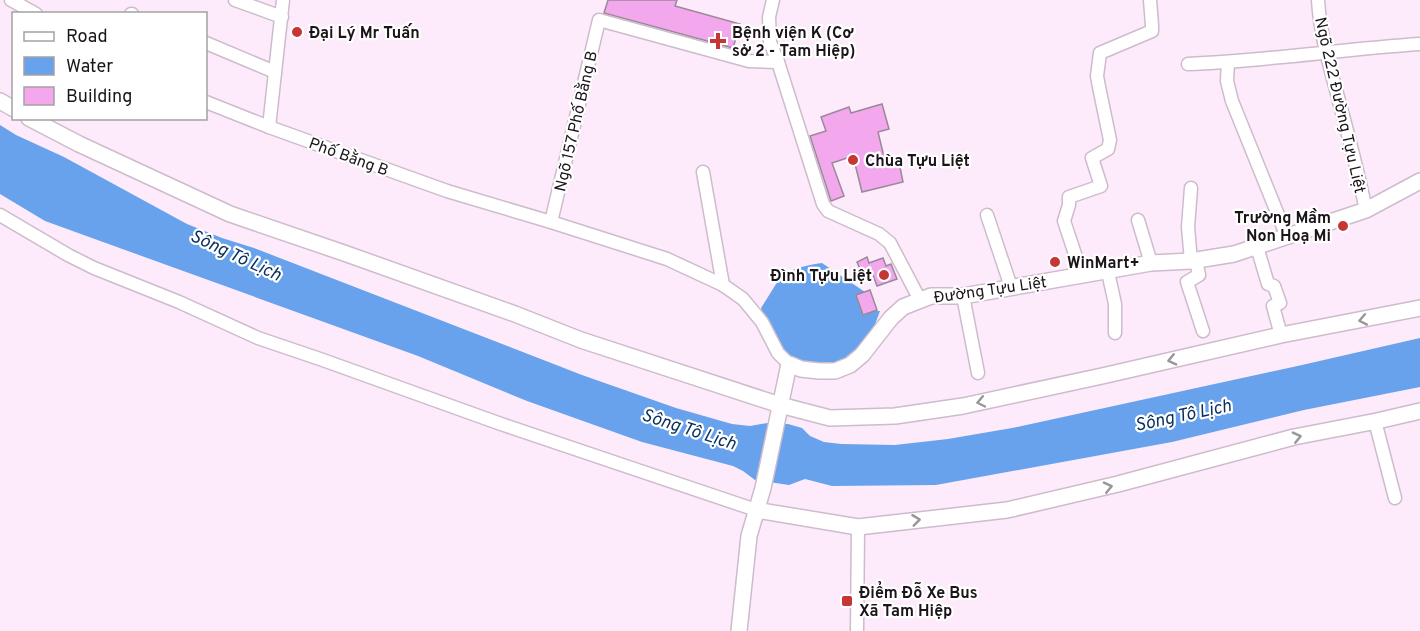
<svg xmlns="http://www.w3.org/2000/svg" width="1420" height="631" font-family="Overpass,sans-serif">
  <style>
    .water { fill: #68a2ec }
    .building { fill: #f3a8ee; stroke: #998998; stroke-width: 1.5 }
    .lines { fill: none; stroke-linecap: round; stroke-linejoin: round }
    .minor-casing { stroke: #cdbccb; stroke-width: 15 }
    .tertiary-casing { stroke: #cdbccb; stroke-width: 18 }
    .minor { stroke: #fff; stroke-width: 12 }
    .tertiary { stroke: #fff; stroke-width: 15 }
    .oneway { stroke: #989698 }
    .poi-dot { fill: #c53634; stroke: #fff; stroke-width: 2 }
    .labels { text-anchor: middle; stroke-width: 4.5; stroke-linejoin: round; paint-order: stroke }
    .poi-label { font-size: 16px; font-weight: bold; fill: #1b151a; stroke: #fff; text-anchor: start }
    .street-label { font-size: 16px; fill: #1b151a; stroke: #fff }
    .water-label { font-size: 18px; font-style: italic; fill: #07305e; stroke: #fff }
  </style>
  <rect width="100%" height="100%" fill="#fdebfb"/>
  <g class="water">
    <path d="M0,125l16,10 48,22 123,67 35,14 32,10 328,127 94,33 56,16 18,2 17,-3 21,1 14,4 8,8 14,6 17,2 54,1 53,-6 64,-11 290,-63 118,-27v49l-116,23 -132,32 -236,43 -104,1 -27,-7 -16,6 -34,-5 -12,-9 -10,-5 -91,-24 -115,-41 -109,-45 -373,-135 -45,-27z"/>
    <path d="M822,263l43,29v22l12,-4v1h3l-7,19 -8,15 -31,24 -43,-9 -10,-11 -16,-28 -4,-13 20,-32c11,-8 27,-11 41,-13z"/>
  </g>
  <g class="building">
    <path d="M608,0h69l-2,6 65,18 -7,24 -129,-35z"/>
    <path d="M882,104l7,25 -11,3 8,33 13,-3 4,20 -41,10 -9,-36 -21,7 12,33 -13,5 -21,-65 16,-5 -5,-14 28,-10 2,6z"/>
    <path d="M867,257l2,6 14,-5 3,8 5,-2 6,15 -20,7 -7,-19 -9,4 -4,-9z"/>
    <path d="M870,290l7,20 -14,5 -7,-20z"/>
  </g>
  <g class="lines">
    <defs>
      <g id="minor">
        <path d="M11,0l25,14"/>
        <path d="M235,0l47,17"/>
        <path d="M773,0l-4,17 1,25 8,20 45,142 5,7 51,23 11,9 30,57"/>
        <path d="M1318,0c2,34 12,67 21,101 10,36 19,72 27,109"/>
        <path d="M131,14h1"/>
        <path d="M206,43l69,29"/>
        <path d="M1228,62l-1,19 5,20 55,136"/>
        <path d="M1188,64c78,-3 155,-15 232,-20"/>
        <path d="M206,102l63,25 178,64 104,31 116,37 56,26 20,14 19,23 16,31 11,11"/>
        <path d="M269,127l14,-127"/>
        <path d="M703,172l20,113"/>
        <path d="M0,215l68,40 26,13 85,34 79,36 62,21 181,65 255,86"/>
        <path d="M987,215l24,72"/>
        <path d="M1138,220l13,43"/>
        <path d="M551,222l48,-202 150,41 29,1"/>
        <path d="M1257,247l11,37 6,2 6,17 -7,3 8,29"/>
        <path d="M1196,260l3,15 -12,7 16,49"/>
        <path d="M1191,261l-3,-34 3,-39"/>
        <path d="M1108,272l7,32v29"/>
        <path d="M1082,275l-18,-54 5,-16v-8l32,-11 -9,-28 16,-9 2,-9 -11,-53 -2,-11 3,-23 52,-22v-6l-2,-25"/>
        <path d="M963,296l15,77"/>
        <path d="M1375,421l20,77"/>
        <path d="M857,631l1,-104"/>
      </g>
      <g id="tertiary">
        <path d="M0,101l14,8"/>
        <path d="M29,118l50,26 151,70 114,39 171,61 66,26 199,65 50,13 65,-2 68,-10 139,-30 179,-41 139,-27"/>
        <path d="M756,510l102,17 149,-17 111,-26 176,-47 83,-16 43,-10"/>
        <path d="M739,631l10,-95 14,-48 26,-124 12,5 18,2h16l15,-6 12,-10 29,-37 12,-11 28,-11h32l188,-33 40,-2 43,-7 132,-44 54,-29"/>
      </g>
    </defs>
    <use href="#minor" class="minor-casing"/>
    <use href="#tertiary" class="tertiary-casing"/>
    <use href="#minor" class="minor"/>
    <use href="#tertiary" class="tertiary"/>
  </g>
  <defs><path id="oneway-chevron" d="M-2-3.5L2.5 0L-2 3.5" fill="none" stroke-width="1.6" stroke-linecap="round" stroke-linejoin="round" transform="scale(1.5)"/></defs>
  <g class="oneway">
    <use href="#oneway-chevron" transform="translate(1363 320) rotate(169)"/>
    <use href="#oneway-chevron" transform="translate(1172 360) rotate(167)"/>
    <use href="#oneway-chevron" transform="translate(981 402) rotate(168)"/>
    <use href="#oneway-chevron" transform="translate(1297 437) rotate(-13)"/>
    <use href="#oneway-chevron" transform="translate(1108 487) rotate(-13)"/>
    <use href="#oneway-chevron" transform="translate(916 520) rotate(-7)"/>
  </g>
  <g class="poi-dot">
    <circle cx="297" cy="32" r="6"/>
    <path d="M715 32h6v6h6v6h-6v6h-6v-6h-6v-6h6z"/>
    <circle cx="853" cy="160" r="6"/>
    <circle cx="1343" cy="226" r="6"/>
    <circle cx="1055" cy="262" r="6"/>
    <circle cx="884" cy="275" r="6"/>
    <rect x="841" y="595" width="12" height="12" rx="3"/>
  </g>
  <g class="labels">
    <g class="poi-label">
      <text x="309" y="38">Đại Lý Mr Tuấn</text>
      <text x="732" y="38">Bệnh viện K (Cơ<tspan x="732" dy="18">sở 2 - Tam Hiệp)</tspan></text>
      <text x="865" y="166">Chùa Tựu Liệt</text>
      <text x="1331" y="223" text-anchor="end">Trường Mầm<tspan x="1331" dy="18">Non Hoạ Mi</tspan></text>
      <text x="1067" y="268">WinMart+</text>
      <text x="872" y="281" text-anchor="end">Đình Tựu Liệt</text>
      <text x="859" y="598">Điểm Đỗ Xe Bus<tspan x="859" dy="18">Xã Tam Hiệp</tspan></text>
    </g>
    <g class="street-label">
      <text transform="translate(1341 105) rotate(77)" y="6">Ngõ 222 Đường Tựu Liệt</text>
      <text transform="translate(575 121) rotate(-77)" y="6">Ngõ 157 Phố Bằng B</text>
      <text transform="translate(349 156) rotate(20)" y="6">Phố Bằng B</text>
      <text transform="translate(990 289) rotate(-8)" y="6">Đường Tựu Liệt</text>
    </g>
    <g class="water-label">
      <text transform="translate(236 255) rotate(25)" y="6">Sông Tô Lịch</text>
      <text transform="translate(1183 415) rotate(-12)" y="6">Sông Tô Lịch</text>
      <text transform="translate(689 429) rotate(18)" y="6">Sông Tô Lịch</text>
    </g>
  </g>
  <rect x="12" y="12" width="195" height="108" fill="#ffffff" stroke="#a4a1a3" stroke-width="1.5"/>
  <rect x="24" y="32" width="30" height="9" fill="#ffffff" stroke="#a4a1a3" stroke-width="1.5"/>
  <text x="66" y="42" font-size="18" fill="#1b151a">Road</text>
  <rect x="24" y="57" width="30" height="18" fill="#68a2ec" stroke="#a4a1a3" stroke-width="1.5"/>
  <text x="66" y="72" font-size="18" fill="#1b151a">Water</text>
  <rect x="24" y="87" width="30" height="18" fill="#f3a8ee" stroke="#a4a1a3" stroke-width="1.5"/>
  <text x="66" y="102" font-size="18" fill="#1b151a">Building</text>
</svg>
